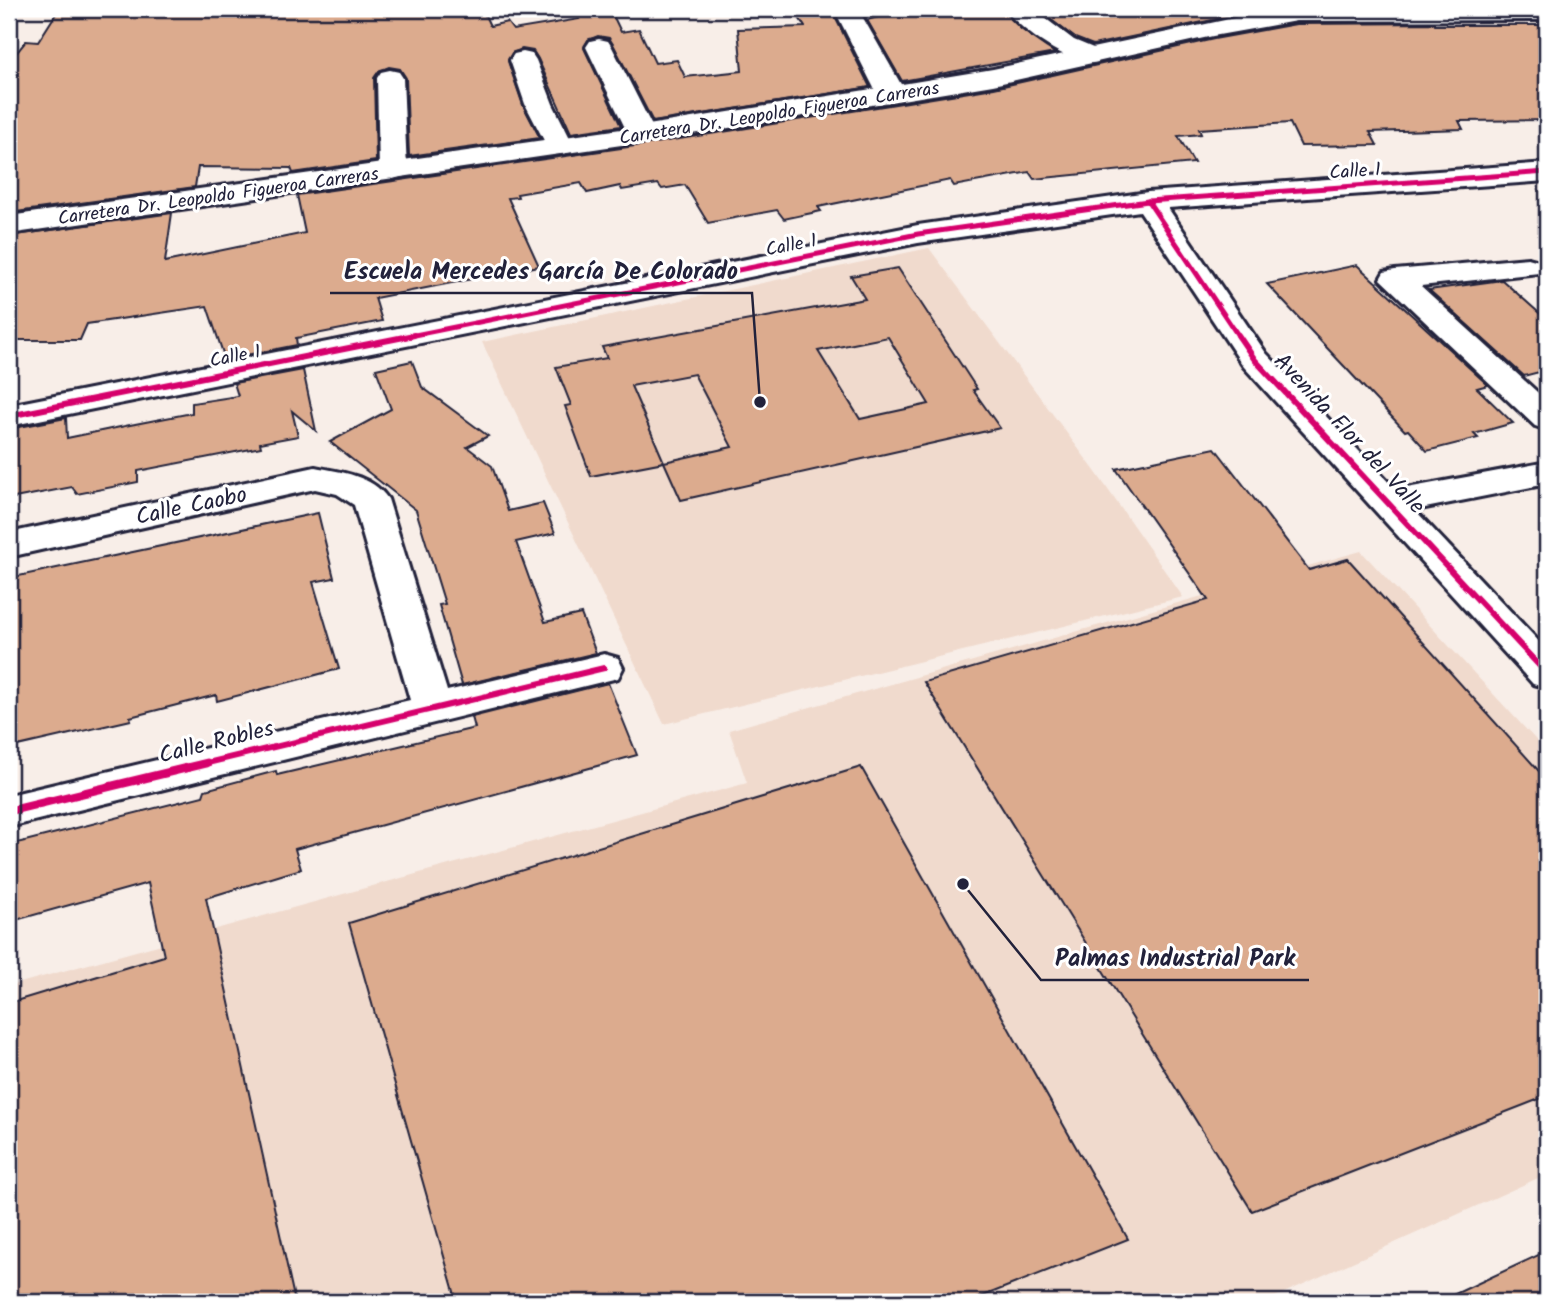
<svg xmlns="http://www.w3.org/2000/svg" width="1556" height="1311" font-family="Kalam,sans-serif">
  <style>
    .built { fill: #f0dacd }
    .building { fill: #dcab8e; stroke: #22223b; stroke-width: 2; fill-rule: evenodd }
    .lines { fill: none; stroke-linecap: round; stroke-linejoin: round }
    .street-casing { stroke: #22223b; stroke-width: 6 }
    .secondary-casing { stroke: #22223b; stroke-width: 6 }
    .street { fill: #fff; fill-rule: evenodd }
    .secondary { fill: #fff; fill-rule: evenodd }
    .cycleway-far2-casing { stroke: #fff; stroke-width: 9 }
    .cycleway-far1-casing { stroke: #fff; stroke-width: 10 }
    .cycleway-casing { stroke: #fff; stroke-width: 13 }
    .cycleway-far2 { stroke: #d6006c; stroke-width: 5 }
    .cycleway-far1 { stroke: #d6006c; stroke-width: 6 }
    .cycleway { stroke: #d6006c; stroke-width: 9 }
    .labels { text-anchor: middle; stroke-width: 6; stroke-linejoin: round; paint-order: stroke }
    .far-street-label { font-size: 19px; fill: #22223b; stroke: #fff }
    .street-label { font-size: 23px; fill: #22223b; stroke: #fff }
    .leader { fill: none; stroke: #22223b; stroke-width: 2.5 }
    .callout-dot { fill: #22223b; stroke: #fff; stroke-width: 2.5 }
    .callout-label { font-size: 24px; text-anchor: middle; font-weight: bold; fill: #22223b; stroke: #fff; stroke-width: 6; stroke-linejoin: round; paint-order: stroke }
  </style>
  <rect width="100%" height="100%" fill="#f8eee8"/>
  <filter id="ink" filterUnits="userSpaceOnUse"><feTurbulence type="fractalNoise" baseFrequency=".0143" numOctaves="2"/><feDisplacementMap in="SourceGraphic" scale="14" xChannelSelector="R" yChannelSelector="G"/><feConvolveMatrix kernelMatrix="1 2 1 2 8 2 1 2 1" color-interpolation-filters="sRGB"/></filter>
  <g filter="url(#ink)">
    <g class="built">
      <path d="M929,248l166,223 88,126 -519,127 -182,-382z"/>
      <path d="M1361,551l186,201v422l-283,128h-1255v-316l738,-203 -18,-53z"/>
    </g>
    <g class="building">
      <path d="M59,9h423l8,17 17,-4 6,8 66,-11 -5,-10h36l11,23 18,-3 16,34 22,-3 8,17 57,-6 -4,-42 67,-2 -9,-14 35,-4 39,78 -217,35 -39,-76 -5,-8 -11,-2 -10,4 -4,8 37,78 -50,7 -33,-74 -5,-8 -11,-2 -10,4 -4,8 15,44 17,33 -131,18 -3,-78 -6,-9 -11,-2 -10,4 -5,7 2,83 -83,12 -2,-5 -93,-1 -3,20 -186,26v-151l17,-21 12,1z"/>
      <path d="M908,9h94l19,20 34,24 -153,28 -35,-61z"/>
      <path d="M1037,9h228l-172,36 -18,-7z"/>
      <path d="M1434,23l1,2h112v95l-88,1 4,8 -93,3 7,13 -76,1 -11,-23 -91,6 2,5 -23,2 16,27 -160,16 -5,-7 -75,14 -4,-6 -132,27 3,4 -37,8 -7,-9 -69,13 -23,-38 -23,4 -4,-5 -36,6 -2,-4 -33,7 -6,-10 -64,11 1,3 -10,1 31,68 -164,32 7,23 -86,17 1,7 -72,14 -18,-53 -120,18 -7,16h-71v-104l163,-23 -7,49 140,-29 -8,-38 345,-50 352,-57 220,-49 82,-15z"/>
      <path d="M1357,265l131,120 -11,3 36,35 -39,11 4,4 -51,13 -19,-21 -3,1 -138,-147z"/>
      <path d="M898,268l79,121 -4,1 27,38 -319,72 -17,-38 -73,14 -26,-70 6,-1 -15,-38 51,-9 -5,-11 263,-48 -14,-23zM888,337l41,67 -69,15 -42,-68zM694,374l38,73 -68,15 -33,-76z"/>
      <path d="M1502,280l45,40v50l-23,6 -95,-86z"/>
      <path d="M412,361l10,26 66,49 -21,11 25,19 16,45 35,-8 12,30 -39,9 29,80 36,-8 15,39 -134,32 -23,-80 6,-1 -29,-94 -86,-68 61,-33 -15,-40z"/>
      <path d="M303,370l13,61 -24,-20 6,25 -38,7 1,4 -123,24v11l-61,12 -5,-7 -63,12v-70l57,-11 1,20 63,-13 62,-12v-10l46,-7 -4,-13z"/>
      <path d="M1215,448l94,122 39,-11 199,221v316l-295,115 -328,-529 284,-82 -92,-131z"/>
      <path d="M318,513l16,65 -21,4 26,87 -122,32 -1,-6 -86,22 1,3 -122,28v-170z"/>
      <path d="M608,683l29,72 -342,94 6,20 -95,29 89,404h-286v-299l155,-47 -16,-73 -139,39v-77l194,-49 2,-6 71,-19 1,4 198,-47 -3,-11z"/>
      <path d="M861,767l267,472 -160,63h-511l-108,-379z"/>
      <path d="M1547,1251v51h-109z"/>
    </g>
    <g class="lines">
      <defs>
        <g id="street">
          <path d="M834,9h24l44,77 1,8 -3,6 -10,2 -10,-2z"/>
          <path d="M1005,9h28l41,31 24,10 4,6 -4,6c-26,6 -78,-32 -93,-53z"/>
          <path d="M599,39l9,2 4,6 44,87 -4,6 -10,2 -10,-2 -4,-6 -42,-87 4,-6z"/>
          <path d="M523,52l9,2 4,6 17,44 21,42 -4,6 -10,2 -10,-2 -25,-48 -15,-44 4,-6z"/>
          <path d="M390,70l9,2 4,6 4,92 -4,6 -10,3 -10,-3 -4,-6 -2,-92 4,-6z"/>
          <path d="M1547,163v18l-379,27 98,145 130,137 151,-28v22l-132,26 132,140v38l-14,-4 -289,-317 -104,-156 -222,32 -909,183v-21l909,-180 230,-33z"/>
          <path d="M1528,258l11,3 4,6 -4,6 -118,13 126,115v29l-12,-4 -155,-147 4,-7 11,-2z"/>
          <path d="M315,467c26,5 57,8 73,32l59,192 157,-37 14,4 5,10 -5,10 -609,149v-32l401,-95 -56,-195 -17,-11 -22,-5 -306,68v-24z"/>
        </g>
        <path id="secondary" d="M1277,9h270v11l-251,1 -83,15 -220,49 -103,17 -248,40 -633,92v-18l633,-90 248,-40 103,-17z"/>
      </defs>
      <use href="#street" class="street-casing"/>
      <use href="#secondary" class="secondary-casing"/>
      <use href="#street" class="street"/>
      <use href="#secondary" class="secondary"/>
      <defs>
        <g id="cycleway-far2">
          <path d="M1148,201l91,136"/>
          <path d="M405,337l513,-103 230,-33 399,-29"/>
        </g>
        <g id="cycleway-far1">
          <path d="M1238,335l17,25 292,314"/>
          <path d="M9,416l405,-81"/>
          <path d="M199,765l405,-97"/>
        </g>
        <path id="cycleway" d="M9,811l198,-48"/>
      </defs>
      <use href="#cycleway-far2" class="cycleway-far2-casing"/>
      <use href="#cycleway-far1" class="cycleway-far1-casing"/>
      <use href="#cycleway" class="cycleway-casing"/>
      <use href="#cycleway-far2" class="cycleway-far2"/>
      <use href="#cycleway-far1" class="cycleway-far1"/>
      <use href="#cycleway" class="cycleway"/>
    </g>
  </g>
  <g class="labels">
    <g class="far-street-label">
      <text transform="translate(779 112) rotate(-9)" y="7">Carretera Dr. Leopoldo Figueroa Carreras</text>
      <text transform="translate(1355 170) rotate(-4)" y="7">Calle 1</text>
      <text transform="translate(218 195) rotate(-8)" y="7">Carretera Dr. Leopoldo Figueroa Carreras</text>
      <text transform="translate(791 244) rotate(-11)" y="7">Calle 1</text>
      <text transform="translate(235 355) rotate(-11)" y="7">Calle 1</text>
    </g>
    <g class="street-label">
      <text transform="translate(1350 433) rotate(47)" y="8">Avenida Flor del Valle</text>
      <text transform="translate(191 505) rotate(-12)" y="8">Calle Caobo</text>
      <text transform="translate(216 741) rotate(-14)" y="8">Calle Robles</text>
    </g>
  </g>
  <path class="leader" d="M760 402L752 293H330M963 884L1041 980H1309"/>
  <g class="callout-dot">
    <circle cx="760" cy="402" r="7"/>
    <circle cx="963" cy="884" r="7"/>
  </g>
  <g class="callout-label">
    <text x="541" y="279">Escuela Mercedes García De Colorado</text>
    <text x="1175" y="966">Palmas Industrial Park</text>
  </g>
  <rect width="1556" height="1311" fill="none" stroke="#fff" stroke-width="35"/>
  <rect x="18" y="18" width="1521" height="1276" fill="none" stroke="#22223b" stroke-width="2.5" filter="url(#ink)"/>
</svg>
